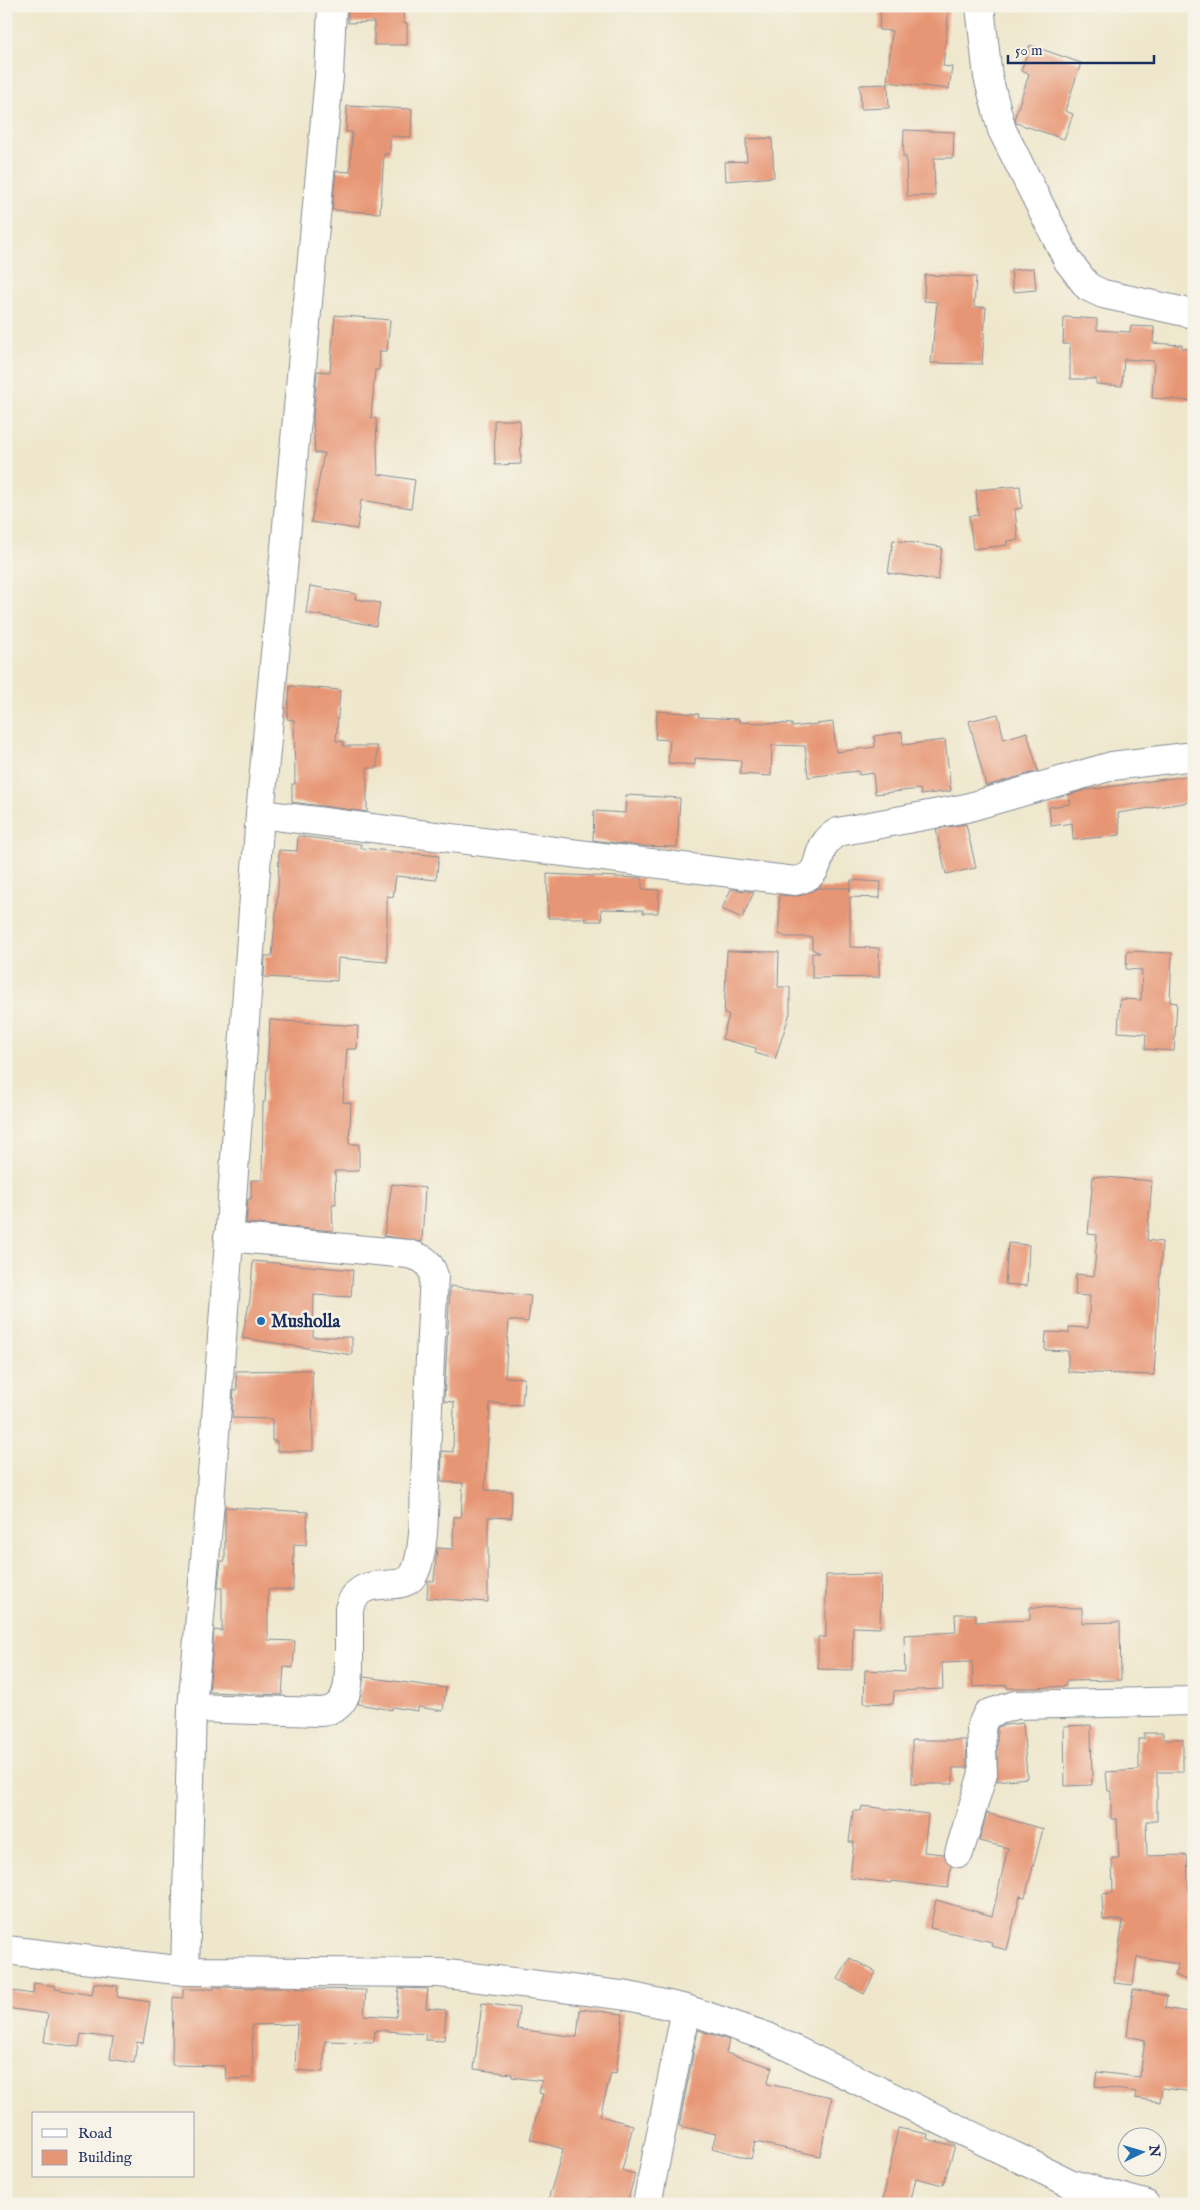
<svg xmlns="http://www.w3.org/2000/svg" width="1200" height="2210" font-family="'IM FELL English',serif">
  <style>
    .building { fill: #e79675 }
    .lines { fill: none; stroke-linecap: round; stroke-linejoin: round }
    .minor-casing { stroke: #848b95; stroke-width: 30 }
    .minor { stroke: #fff; stroke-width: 28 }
    .poi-dot { fill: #1f6fb2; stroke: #f7f3e8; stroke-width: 2 }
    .labels { text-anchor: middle; stroke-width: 5; stroke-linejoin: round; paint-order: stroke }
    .poi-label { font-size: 18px; font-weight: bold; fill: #1b2f5e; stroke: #f7f3e8; text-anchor: start }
  </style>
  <rect width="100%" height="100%" fill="#f7f3e8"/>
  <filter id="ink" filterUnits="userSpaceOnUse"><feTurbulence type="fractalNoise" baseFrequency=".02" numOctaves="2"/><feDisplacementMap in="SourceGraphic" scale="10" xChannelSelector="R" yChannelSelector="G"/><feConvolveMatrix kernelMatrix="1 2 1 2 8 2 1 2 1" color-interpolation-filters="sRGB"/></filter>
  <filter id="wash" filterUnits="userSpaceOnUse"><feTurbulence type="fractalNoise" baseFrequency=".0096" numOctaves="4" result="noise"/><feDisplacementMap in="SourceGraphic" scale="20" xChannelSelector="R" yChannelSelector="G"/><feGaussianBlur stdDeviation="1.12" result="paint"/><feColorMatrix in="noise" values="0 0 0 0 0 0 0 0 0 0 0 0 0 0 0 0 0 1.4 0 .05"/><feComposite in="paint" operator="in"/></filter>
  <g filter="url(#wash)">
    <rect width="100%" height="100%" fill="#eee7cc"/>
    <g id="blocks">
      <g class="building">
        <path d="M348,6h55l1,17h3v22h-33v-23l-26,1z"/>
        <path d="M881,6h68l-6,60 9,1 -3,22 -62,-7 5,-51 -13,-1z"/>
        <path d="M1030,45l51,18 -16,48 8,3 -9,25 -48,-16 -1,-6 14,-43 -8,-3z"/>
        <path d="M888,84l1,24 -28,1 -1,-24z"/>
        <path d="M347,106l65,3 -1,28 -21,-1v18h-6l-4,59 -48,-3 4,-39 14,1 2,-40h-6z"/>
        <path d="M904,130l50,2 -1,26h-19l1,38h-28l-1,-39h-3z"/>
        <path d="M772,138l2,39 -48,4 -1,-19 22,-1 -1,-22z"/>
        <path d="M1034,268l2,22 -23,2 -2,-22z"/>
        <path d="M925,275l51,2 -2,30h12l-4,57 -51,-1 6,-61 -13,-1z"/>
        <path d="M335,315l55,5 -3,31h-7l-1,19h-4l-4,48h5l2,56 37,6 -4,28 -50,-8 -4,29 -46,-7 13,-69h-9l-2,-34 4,-48 13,1z"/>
        <path d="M1064,317l33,2v11l33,2 1,-6 23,1 -1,16 29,2v3l12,1v52l-42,-3 2,-37 -30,-2 -2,27 -26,-2v-5h-26v-35h-7z"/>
        <path d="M494,420h26l1,44 -26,1z"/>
        <path d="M1020,486l2,22 -7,1 3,31 -11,1v4l-34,4 -4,-33 9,-1 -2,-25z"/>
        <path d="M893,540l49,7 -4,33 -50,-7z"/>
        <path d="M310,586l46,8 -1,5 25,4 -4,23 -70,-13z"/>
        <path d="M290,686l50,4 -4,51h7v5h34v22h-10v44l-75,-10v-18h3l-1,-64 -7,-1z"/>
        <path d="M657,711l42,3 -1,3 41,2v3l53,2v3l41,-5 3,30 39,-5 -1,-11 28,-4 1,13 42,-5 6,51 -30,4 -1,-6 -45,5 -2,-21 -14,2 -1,-4 -50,6 -3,-31 -33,-1 -1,31 -31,-2 1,-13 -46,-3v7l-27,-2 2,-23 -15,-1z"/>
        <path d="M998,714l6,25 23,-7 11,39 -52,15 -17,-65z"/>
        <path d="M1186,776l4,26 -72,11 2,22 -47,5 -1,-17 -21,3 -2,-19 21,-3 -2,-9 18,-5z"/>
        <path d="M626,795l54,3 -3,49 -39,-1 -45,-6 1,-29 31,2z"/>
        <path d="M966,824l10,44 -30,6 -10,-45z"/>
        <path d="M298,836l63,8v4l78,8 -3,24 -40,-4 -3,21 -6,-1v66l-49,-4 -1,23 -73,-4 1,-21h7l6,-66 1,-40 18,1z"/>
        <path d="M547,874l95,4v11l17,1 -1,23h-15v-3l-42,-1 1,12h-17v-3h-37z"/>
        <path d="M851,880l30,2 -1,16 -30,-1v50l29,1v29l-67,1v-25h8l-8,-4v-12h-26l-7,-3v-39l20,1 19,-8h32v4z"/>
        <path d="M731,889l23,3 -12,26 -20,-9z"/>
        <path d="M727,951l52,1 -1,35h12v26l-15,46 -20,-6 1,-5 -34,-9 7,-24 -5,-1z"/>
        <path d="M1127,951l45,2 -2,49 7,1 -3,48 -29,-2 1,-15 -28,-2 2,-33 21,1 1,-30 -16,-1z"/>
        <path d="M270,1020l88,6 -1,23h-10l-4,53 8,1 -2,41h10v27h-24l1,33h-4l1,27 -87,-8 2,-24h3v-19h11l1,-78h2z"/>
        <path d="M1093,1176l59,5 -5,59 15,2 -8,133 -86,-3v-21l-23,-1 1,-18 23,1v-6l19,1 2,-32 -15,-1 1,-21 18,2 3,-41 -9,-1z"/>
        <path d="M392,1184l33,4 -3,54 -38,-6z"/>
        <path d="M1008,1243l21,2 -2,41 -22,-2z"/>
        <path d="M253,1261l100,9 -2,27 -37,-2 -1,42h39v18l-110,-17 8,-39z"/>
        <path d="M450,1286l81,10 -3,26 -19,-2 -4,57 19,1 -2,27 -32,-2 -5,87 27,1 -1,27 -23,-1v85l-61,-4 1,-17h6l3,-33 16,1 1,-32h7l2,-34 -22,-1 1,-31 11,1 1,-50 -10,-1z"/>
        <path d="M312,1370l1,81h-36v-10h-5v-22l-40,-1 2,-28h3l-1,-19z"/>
        <path d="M225,1507l83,5 -2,33 -12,-1 -1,46 -25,-1v51l27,1 -2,27 -9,-1 -2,28 -73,-3 5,-62 8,1v-43h-4v-4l3,-23h4z"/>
        <path d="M881,1574l-1,54 -27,-1 -1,43 -34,-1v-32h8v-62z"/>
        <path d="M1030,1607l52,1v15l38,-1 1,58 -55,1v5l-30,2h-29v-3l-34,2 -1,-25 -30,1 1,26 -49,2 -1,13 -29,-1 1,-33 40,2 -1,-37 52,-3 -1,-18h21v8l54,-2z"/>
        <path d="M364,1677l82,11 -3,23 -25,-4v4l-26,-4v3l-34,-6z"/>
        <path d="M1023,1723l4,55 -30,3v-51l1,-3 7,-2z"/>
        <path d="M1091,1725l1,60 -27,1 -1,-60z"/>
        <path d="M1144,1733h19v6h20v33h-26v49h-11l1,35 40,-1 5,127 -18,-7 4,-11 -41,-7 -4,28 -19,-2 9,-63h-20l-1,-26 11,-1 -1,-35h7l-2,-39h-6v-28h-3l-2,-19 33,-2v-31h5z"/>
        <path d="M912,1740h54l1,28h-14v16h-41z"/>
        <path d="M862,1806l66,8 -4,38 20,2 7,12 -3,22 -57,-7v2l-41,-5 4,-36h-5l4,-31h8z"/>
        <path d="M987,1813l56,16 -18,68 -5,-1 -13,54 -16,-4 1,-4 -62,-14 6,-28 56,16 16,-68 -29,-7z"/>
        <path d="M850,1958l26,14 -12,22 -26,-15z"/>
        <path d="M34,1983l22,3 -1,3 37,6 2,-12 24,3 -1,11 33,5 -7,41 -6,-1 -3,21 -24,-4 3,-21 -32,-4 -2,13 -35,-5 4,-28 -42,-6v-18l27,4z"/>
        <path d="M214,1987l152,3 -2,25 32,2 3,-29 29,1 -2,19 20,2 -2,31 -19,-1 1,-6 -51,-4 -1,12 -49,-1 -2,31 -28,-2 2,-46 -45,1 1,53 -27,1 -1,-13 -53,-1 1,-68 10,1v-9h31z"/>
        <path d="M1133,1989l34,7 -2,12 29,5v79l-32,-4 -2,14 -25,-4 1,-6 -41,-6 2,-14 43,5 5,-37 -18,-4z"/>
        <path d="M482,2003l37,5 -2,21 60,8 3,-28 43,5 -7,60 -5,-1 -11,43 33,9 -11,46 13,3 -8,30h-16l-19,-6 -4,1 -1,5h-40l16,-55 -33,-10 13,-45 -4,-1 3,-12 -30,-4v-3l-38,-5z"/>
        <path d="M698,2030l31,10 -3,13 46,14 -5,17 65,13 -12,59 -65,-14 -4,17 -39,-11 4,-14 -37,-8z"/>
        <path d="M898,2128l30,6 -1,5 28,7 -12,39 -27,-7 -6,26h-28z"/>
      </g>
    </g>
  </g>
  <g filter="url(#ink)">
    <use href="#blocks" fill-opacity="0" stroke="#848b95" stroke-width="1"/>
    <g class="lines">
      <defs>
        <g id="minor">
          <path d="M980,6l8,71 14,53 66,131 20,26 15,7 91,20"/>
          <path d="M260,814l535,67c35,-7 13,-32 43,-49l128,-24 146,-42 82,-10"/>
          <path d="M192,1708l128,4c31,-2 29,-32 29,-57 0,-15 0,-30 0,-46 11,-41 55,-11 66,-37 10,-21 9,-67 10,-91 3,-68 5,-137 9,-205 -5,-16 -11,-18 -26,-22l-180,-17"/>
          <path d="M959,1853l24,-80 -2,-46 6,-13 28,-9 179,-4"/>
          <path d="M6,1950l179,21 254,2 189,23 58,13 82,28 304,147 73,20"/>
          <path d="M185,1971l7,-263 18,-206 50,-688 69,-737 3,-71"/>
          <path d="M647,2204l39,-195"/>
        </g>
      </defs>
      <use href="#minor" class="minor-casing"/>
      <use href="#minor" class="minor"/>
    </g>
  </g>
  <circle class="poi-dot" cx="261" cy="1321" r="5"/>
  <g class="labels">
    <g class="poi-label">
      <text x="271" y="1327">Musholla</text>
    </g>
  </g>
  <rect width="1200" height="2210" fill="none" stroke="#f7f3e8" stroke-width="25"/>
  <rect x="32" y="2112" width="162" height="65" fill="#f7f3e8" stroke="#9fa5b1"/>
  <rect x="42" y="2129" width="25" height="8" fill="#ffffff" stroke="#9fa5b1"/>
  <text x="78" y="2138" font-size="15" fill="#1b2f5e">Road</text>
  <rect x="42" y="2150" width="25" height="15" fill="#e79675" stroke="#9fa5b1"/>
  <text x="78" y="2162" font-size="15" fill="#1b2f5e">Building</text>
  <g transform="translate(1142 2152) rotate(85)"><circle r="24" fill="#f7f3e8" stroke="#9fa5b1"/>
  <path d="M0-4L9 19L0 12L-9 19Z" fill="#1f6fb2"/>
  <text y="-8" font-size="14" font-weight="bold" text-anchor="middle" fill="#1b2f5e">N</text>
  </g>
  <path d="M1008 55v8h146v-8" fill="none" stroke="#1b2f5e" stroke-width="2.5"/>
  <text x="1015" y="55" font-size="15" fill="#1b2f5e" stroke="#f7f3e8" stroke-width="4" paint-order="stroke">50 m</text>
</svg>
